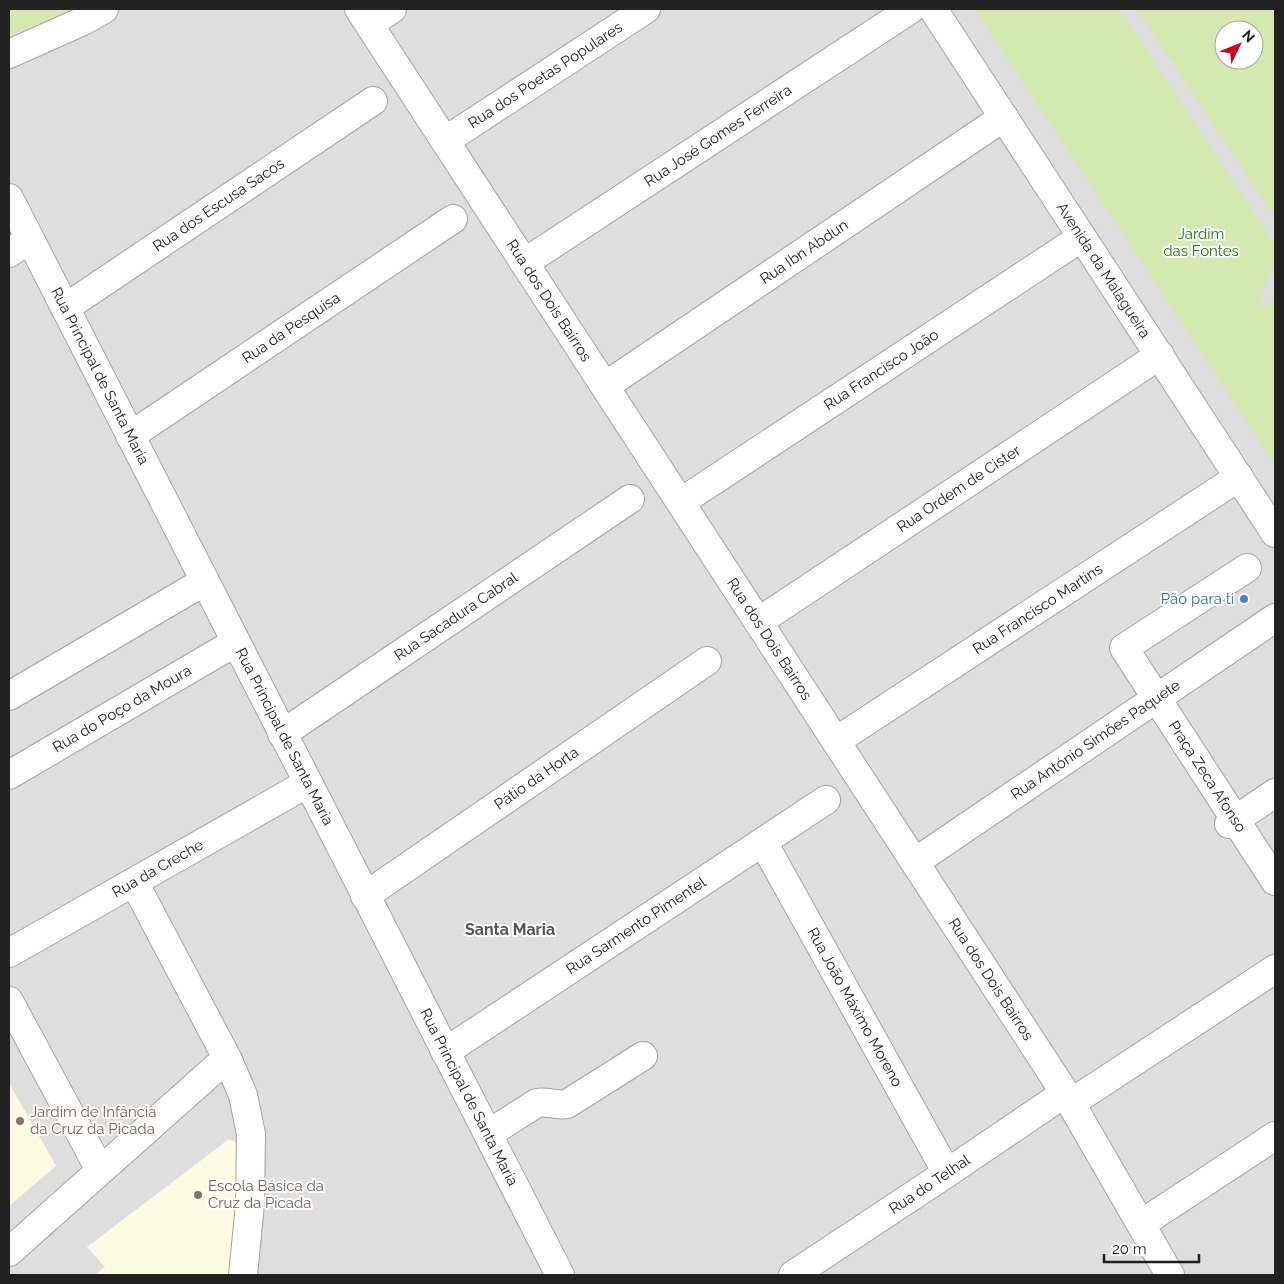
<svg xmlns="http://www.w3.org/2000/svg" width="1284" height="1284" font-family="Raleway,sans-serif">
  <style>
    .residential { fill: #dfdede; fill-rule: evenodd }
    .education { fill: #fefbe3 }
    .grass { fill: #d3e9b0; fill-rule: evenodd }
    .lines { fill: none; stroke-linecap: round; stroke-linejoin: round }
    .minor-casing { stroke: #a2a2a2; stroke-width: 30 }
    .minor { stroke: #fff; stroke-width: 28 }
    .shop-dot { fill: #3f7fe0; stroke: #fff; stroke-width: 2 }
    .education-dot { fill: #8d6e63; stroke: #fff; stroke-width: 2 }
    .labels { text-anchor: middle; stroke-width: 4; stroke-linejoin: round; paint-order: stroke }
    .street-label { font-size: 15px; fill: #212121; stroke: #fff }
    .park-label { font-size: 15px; fill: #147e0f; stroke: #fff }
    .shop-label { font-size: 15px; fill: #366cbe; stroke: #fff; text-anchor: end }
    .education-label { font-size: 15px; fill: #785e54; stroke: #fff; text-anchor: start }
    .neighbourhood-label { font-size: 16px; font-weight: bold; fill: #545454; stroke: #fff }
  </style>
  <rect width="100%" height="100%" fill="#f1ede8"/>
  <path class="residential" d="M9,9h1266v1266h-1266zM1224,30h30v30h-30z"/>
  <g class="education">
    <path d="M9,1083l47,83 -47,40z"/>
    <path d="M229,1139l15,8 -8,128h-141l10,-8 -18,-20z"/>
  </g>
  <g class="grass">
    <path d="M9,9h65l-65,27z"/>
    <path d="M975,9h145l155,236v16l-16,42 8,6 8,-21v177z"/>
    <path d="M1137,9h138v205l-4,-2zM1224,30h30v30h-30z"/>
  </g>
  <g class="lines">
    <defs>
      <g id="minor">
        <path id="s1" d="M359,9l706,1084 105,182"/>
        <path id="s2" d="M933,9l342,524"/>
        <path d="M369,24l23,-15"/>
        <path d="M9,54l74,-33 21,-12"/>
        <path id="s3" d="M445,141l201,-132"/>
        <path id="s4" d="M9,198l551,1077"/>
        <path d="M9,253l21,-14"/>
        <path id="s5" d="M524,263l387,-254"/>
        <path id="s6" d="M65,308l308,-207"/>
        <path id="s7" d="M605,386l399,-269"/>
        <path id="s8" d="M130,436l323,-217"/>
        <path id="s9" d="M681,502l401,-265"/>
        <path id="s10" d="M1247,568l-123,80 151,233"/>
        <path id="s11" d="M758,622l402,-267"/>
        <path d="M9,696l196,-115"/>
        <path id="s12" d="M282,734l348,-235"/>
        <path id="s13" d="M836,741l403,-264"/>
        <path id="s14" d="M9,775l227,-133"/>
        <path d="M1229,824l46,-31"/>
        <path id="s15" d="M763,842l184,331"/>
        <path id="s16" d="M915,862l360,-244"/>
        <path d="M134,882l93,176 16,37 8,39 -1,70 -7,71"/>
        <path id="s17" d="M365,896l342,-235"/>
        <path id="s18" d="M9,953l299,-170"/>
        <path d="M9,1001l91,169"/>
        <path id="s19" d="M445,1052l381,-252"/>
        <path d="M1071,1103l204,-134"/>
        <path d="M488,1134l49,-31c10,-2 20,3 30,1l76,-48"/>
        <path d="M1141,1224l134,-88"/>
        <path d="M9,1252l218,-194"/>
        <path id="s20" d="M793,1275l154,-102 118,-80"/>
      </g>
    </defs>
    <use href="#minor" class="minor-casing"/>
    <use href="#minor" class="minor"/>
  </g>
  <circle class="shop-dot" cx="1244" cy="599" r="5"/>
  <g class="education-dot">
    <circle cx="20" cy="1121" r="5"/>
    <circle cx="198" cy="1195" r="5"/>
  </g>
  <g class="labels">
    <g class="street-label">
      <text dy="5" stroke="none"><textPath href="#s3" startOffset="120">Rua dos Poetas Populares</textPath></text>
      <text dy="5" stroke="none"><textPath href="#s5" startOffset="232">Rua José Gomes Ferreira</textPath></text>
      <text dy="5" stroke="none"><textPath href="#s6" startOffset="185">Rua dos Escusa Sacos</textPath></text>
      <text dy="5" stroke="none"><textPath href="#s7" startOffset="240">Rua Ibn Abdun</textPath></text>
      <text dy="5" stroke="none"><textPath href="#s2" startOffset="312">Avenida da Malagueira</textPath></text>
      <text dy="5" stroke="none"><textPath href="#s1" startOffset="348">Rua dos Dois Bairros</textPath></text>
      <text dy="5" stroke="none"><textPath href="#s8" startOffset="194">Rua da Pesquisa</textPath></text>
      <text dy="5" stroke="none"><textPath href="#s9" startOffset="240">Rua Francisco João</textPath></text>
      <text dy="5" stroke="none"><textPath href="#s4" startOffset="200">Rua Principal de Santa Maria</textPath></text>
      <text dy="5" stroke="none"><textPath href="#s11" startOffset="241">Rua Ordem de Cister</textPath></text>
      <text dy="5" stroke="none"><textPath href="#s13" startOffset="241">Rua Francisco Martins</textPath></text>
      <text dy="5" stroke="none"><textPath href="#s12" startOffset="210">Rua Sacadura Cabral</textPath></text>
      <text dy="5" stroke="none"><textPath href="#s1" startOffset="752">Rua dos Dois Bairros</textPath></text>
      <text dy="5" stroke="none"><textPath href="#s14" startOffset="131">Rua do Poço da Moura</textPath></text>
      <text dy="5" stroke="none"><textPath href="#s4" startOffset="605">Rua Principal de Santa Maria</textPath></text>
      <text dy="5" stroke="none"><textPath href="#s16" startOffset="218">Rua António Simões Paquete</textPath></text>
      <text dy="5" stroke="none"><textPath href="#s10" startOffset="300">Praça Zeca Afonso</textPath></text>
      <text dy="5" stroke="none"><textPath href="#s17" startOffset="208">Pátio da Horta</textPath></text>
      <text dy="5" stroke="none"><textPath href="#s18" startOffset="171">Rua da Creche</textPath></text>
      <text dy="5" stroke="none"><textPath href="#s19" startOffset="229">Rua Sarmento Pimentel</textPath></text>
      <text dy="5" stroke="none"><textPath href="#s1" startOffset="1158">Rua dos Dois Bairros</textPath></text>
      <text dy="5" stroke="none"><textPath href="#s15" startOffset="189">Rua João Máximo Moreno</textPath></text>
      <text dy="5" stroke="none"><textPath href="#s4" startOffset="1010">Rua Principal de Santa Maria</textPath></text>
      <text dy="5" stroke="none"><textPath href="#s20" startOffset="164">Rua do Telhal</textPath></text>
    </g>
    <g class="park-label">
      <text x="1201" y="239">Jardim<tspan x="1201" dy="17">das Fontes</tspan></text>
    </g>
    <g class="shop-label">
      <text x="1234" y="604">Pão para ti</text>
    </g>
    <g class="education-label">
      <text x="30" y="1117">Jardim de Infância<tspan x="30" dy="17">da Cruz da Picada</tspan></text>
      <text x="208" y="1191">Escola Básica da<tspan x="208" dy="17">Cruz da Picada</tspan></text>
    </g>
    <g class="neighbourhood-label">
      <text x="510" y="935">Santa Maria</text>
    </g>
  </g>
  <rect width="1284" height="1284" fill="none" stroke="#212121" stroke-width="20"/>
  <g transform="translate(1239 45) rotate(47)"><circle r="24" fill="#ffffff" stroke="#a6a6a6"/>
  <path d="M0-4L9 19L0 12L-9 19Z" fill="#cc061f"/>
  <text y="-8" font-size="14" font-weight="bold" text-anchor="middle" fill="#212121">N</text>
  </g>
  <path d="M1104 1254v8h95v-8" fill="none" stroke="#212121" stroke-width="2.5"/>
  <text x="1112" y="1254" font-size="15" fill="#212121" stroke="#ffffff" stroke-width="4" paint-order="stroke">20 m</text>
</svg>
